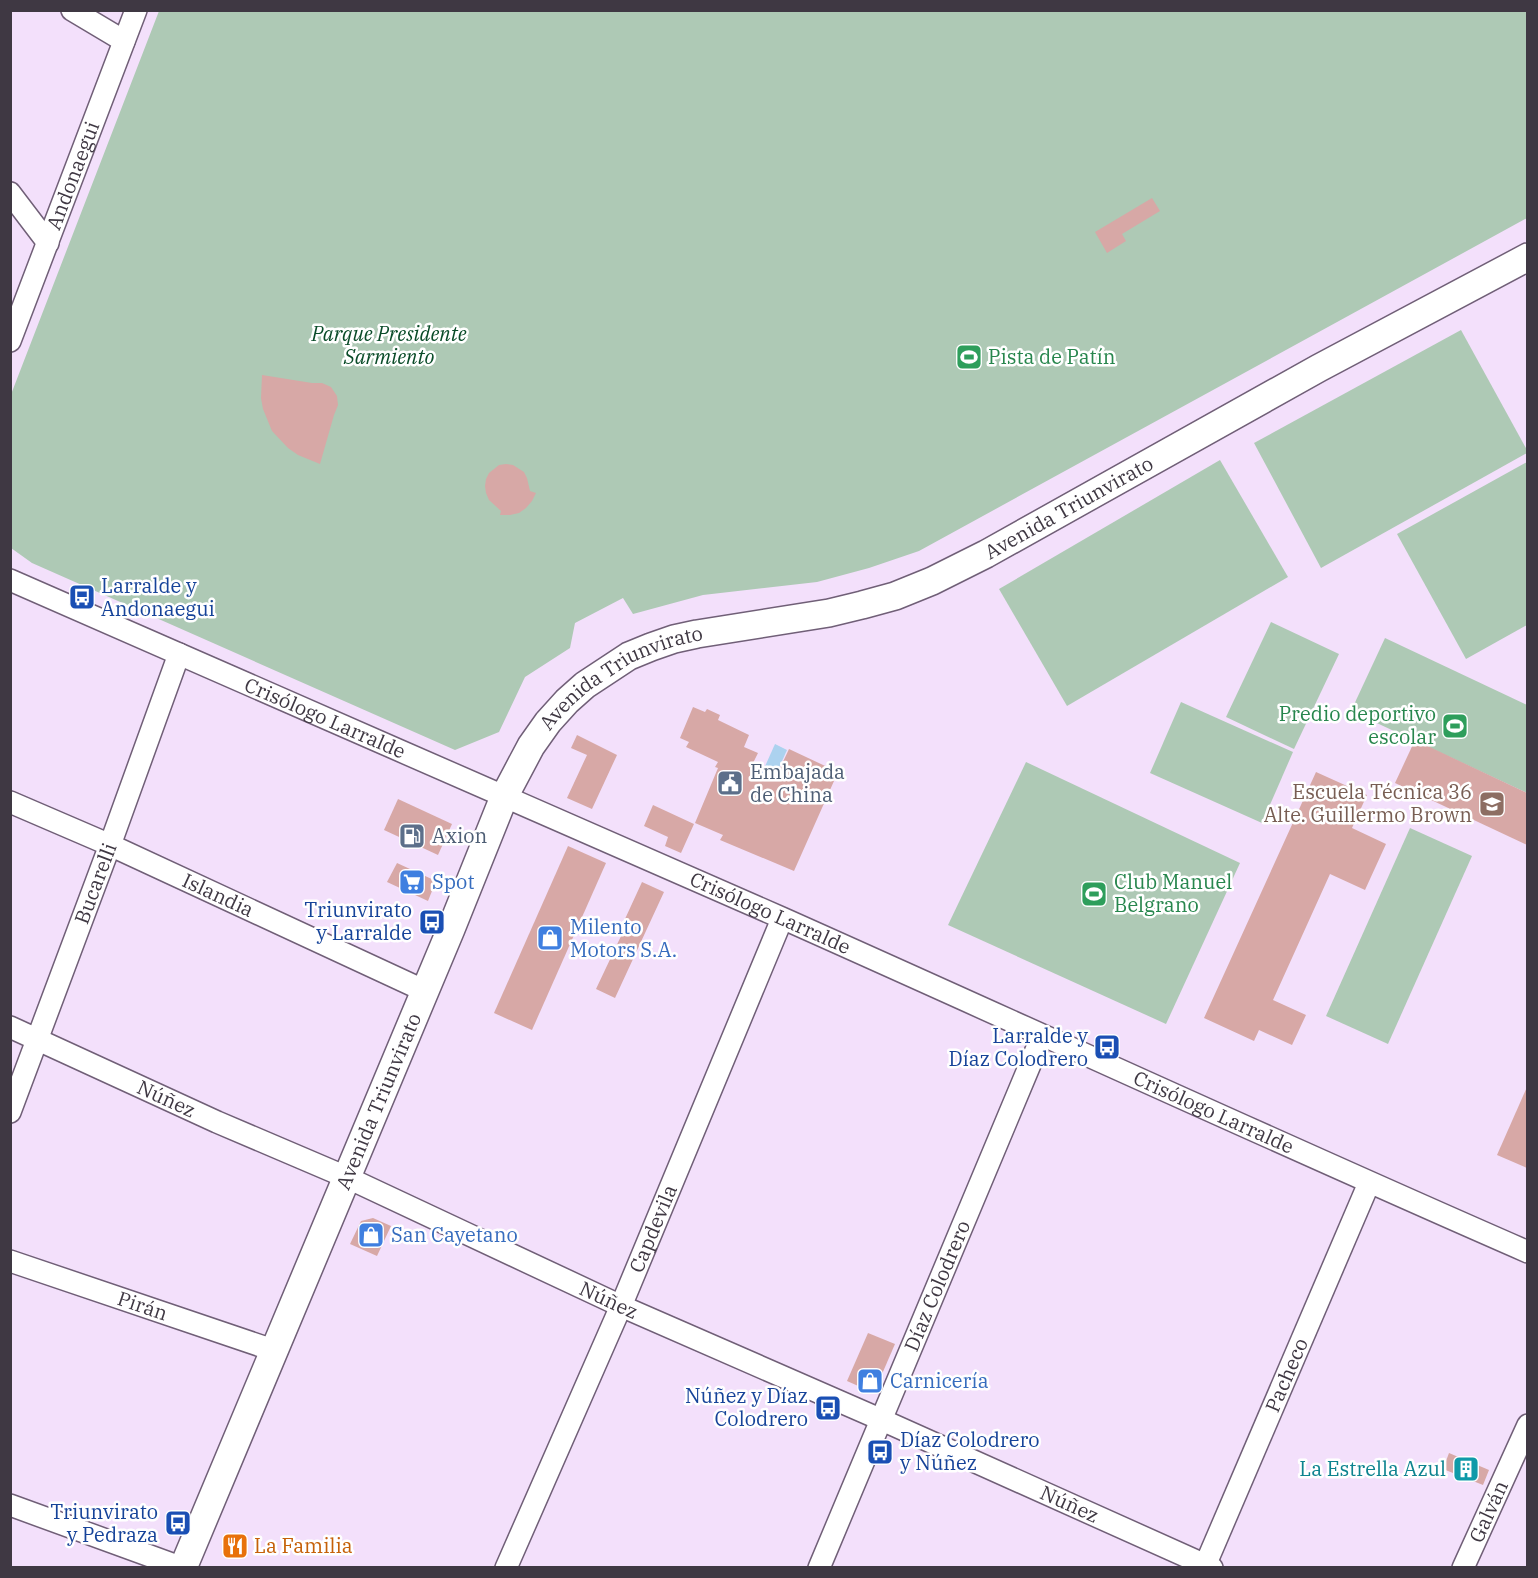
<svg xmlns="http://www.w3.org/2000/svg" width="1538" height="1578" font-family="'IBM Plex Serif',serif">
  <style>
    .green { fill: #aec9b5 }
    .water { fill: #acd2ef }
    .building { fill: #d7a8a6 }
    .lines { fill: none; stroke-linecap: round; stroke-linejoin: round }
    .minor-casing { stroke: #705f77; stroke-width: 24 }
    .major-casing { stroke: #705f77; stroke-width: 30 }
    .minor { stroke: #fff; stroke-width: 21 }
    .major { stroke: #fff; stroke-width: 27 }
    .labels { text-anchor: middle; stroke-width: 5; stroke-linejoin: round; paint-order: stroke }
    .street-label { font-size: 20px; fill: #3f3843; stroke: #fff }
    .park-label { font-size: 20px; font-style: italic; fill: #094b28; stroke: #fff }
    .leisure-label { font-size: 20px; fill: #27864d; stroke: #fff; text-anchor: start }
    .transit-label { font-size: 20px; fill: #164399; stroke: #fff; text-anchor: end }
    .service-label { font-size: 20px; fill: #4e5e75; stroke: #fff; text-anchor: start }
    .education-label { font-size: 20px; fill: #785e54; stroke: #fff; text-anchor: end }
    .shop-label { font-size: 20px; fill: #366cbe; stroke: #fff; text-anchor: start }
    .culture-label { font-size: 20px; fill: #0d838f; stroke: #fff; text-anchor: end }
    .food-label { font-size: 20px; fill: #c56008; stroke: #fff; text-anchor: start }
  </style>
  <rect width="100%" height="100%" fill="#f3e0fb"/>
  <g class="green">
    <path d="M159,11h1368v207l-608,333 -50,17 -52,14 -114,13 -70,19 -10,-16 -48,25 -5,25 -45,29 -26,55 -44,18 -423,-187 -21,-15 -1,-151z"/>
    <path d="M1461,330l66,120v3l-206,115 -67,-125z"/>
    <path d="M1220,460l68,117 -221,129 -68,-117z"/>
    <path d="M1527,462v163l-61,34 -69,-125z"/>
    <path d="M1271,622l68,32 -45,95 -68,-32z"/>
    <path d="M1385,638l142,67v88l-176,-82z"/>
    <path d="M1181,702l112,50 -31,71 -112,-50z"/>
    <path d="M1026,762l214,101 -74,161 -218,-99z"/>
    <path d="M1410,828l62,28 -84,188 -62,-28z"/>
  </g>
  <path class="water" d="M775,744l12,6 -13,29 -12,-6z"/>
  <g class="building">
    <path d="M1152,198l8,13 -38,23 4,7 -19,12 -12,-21z"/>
    <path d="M262,375l50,8h10l9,4 6,9 1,9 -4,10 -14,49 -22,-9 -10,-7 -16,-17 -9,-22 -2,-11z"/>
    <path d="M506,464l7,1 11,7 3,6 3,13 6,2 -4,8 -6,7 -7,5 -9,2h-10l1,-4 -12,-11 -3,-7 -1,-7 1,-7 3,-6 10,-8z"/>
    <path d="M693,707l12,5 2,-3 13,6 -2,5 31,15 -5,12 14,6 -8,16 24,12 15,-32 49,23 -44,99 -74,-31 3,-5 -28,-12 23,-55 -3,-1 3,-5 -32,-15 3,-5 -9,-4z"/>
    <path d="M577,735l40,20 -25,54 -25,-11 20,-43 -16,-7z"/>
    <path d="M1415,740l112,53v52l-132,-62z"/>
    <path d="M1316,772l51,23 -15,33 34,16 -21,46 -35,-16 -57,126 33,15 -14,30 -33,-15 -5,11 -50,-23z"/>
    <path d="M398,799l54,25 -14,31 -54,-25z"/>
    <path d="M653,805l41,19 -13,29 -16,-7 3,-9 -24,-11z"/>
    <path d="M568,846l38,17 -74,167 -38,-17z"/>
    <path d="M397,863l39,18 -8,20 -41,-19z"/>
    <path d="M642,882l22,10 -49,106 -19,-9 26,-55 -3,-2z"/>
    <path d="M1527,1087v81l-30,-13z"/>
    <path d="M373,1218l18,8 -14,30 -27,-12 11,-23z"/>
    <path d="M868,1333l27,11 -16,37 -14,8 -18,-8z"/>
    <path d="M1449,1453l40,17 -6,15 -40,-16z"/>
  </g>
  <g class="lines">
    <defs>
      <g id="minor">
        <path d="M72,10l52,31"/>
        <path d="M10,193l38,50"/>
        <path id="s1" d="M10,341l126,-331"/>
        <path id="s2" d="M10,580c257,114 515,224 772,338 249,111 496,225 746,334"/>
        <path id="s3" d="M10,802l100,43 315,146"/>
        <path id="s4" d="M10,1027l207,95 129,55 275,129 261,114 330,148"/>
        <path id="s5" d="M10,1112l100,-267 69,-191"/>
        <path id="s6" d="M10,1261l263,89"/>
        <path d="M10,1505l173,63"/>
        <path id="s7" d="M506,1568l115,-262 161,-387"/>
        <path id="s8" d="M819,1568l223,-532"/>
        <path id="s9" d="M1204,1568l165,-385"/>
        <path id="s10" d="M1463,1568l65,-143"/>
      </g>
      <g id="major">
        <path id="s11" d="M183,1568l268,-639 53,-132 27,-51 17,-24 19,-21 18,-16 44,-29 22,-9 23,-8 23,-5 132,-21 33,-8 33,-9 37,-15 54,-27 333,-186 209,-111"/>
      </g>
    </defs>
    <use href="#minor" class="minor-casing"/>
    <use href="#major" class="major-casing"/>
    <use href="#minor" class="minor"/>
    <use href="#major" class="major"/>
  </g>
  <defs>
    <symbol id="stadium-square" viewBox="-11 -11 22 22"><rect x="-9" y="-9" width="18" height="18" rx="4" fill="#2e9e5b" stroke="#fff"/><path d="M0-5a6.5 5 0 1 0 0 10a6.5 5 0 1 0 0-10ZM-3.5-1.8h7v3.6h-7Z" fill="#fff"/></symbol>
    <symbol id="bus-square" viewBox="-11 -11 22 22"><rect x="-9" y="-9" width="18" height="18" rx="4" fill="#1a4fb4" stroke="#fff"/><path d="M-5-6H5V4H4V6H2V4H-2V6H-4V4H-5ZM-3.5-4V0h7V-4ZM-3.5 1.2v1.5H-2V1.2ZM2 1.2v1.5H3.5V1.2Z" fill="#fff"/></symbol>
    <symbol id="civic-square" viewBox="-11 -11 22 22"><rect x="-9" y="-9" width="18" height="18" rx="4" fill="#5c6f8a" stroke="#fff"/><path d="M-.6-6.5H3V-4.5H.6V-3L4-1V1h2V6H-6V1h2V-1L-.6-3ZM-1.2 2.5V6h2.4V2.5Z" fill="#fff"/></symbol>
    <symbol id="school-square" viewBox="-11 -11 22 22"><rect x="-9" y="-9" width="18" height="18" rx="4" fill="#8d6e63" stroke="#fff"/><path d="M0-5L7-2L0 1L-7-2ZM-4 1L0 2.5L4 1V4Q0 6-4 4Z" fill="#fff"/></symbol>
    <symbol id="fuel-square" viewBox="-11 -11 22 22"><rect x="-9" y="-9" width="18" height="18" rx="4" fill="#5c6f8a" stroke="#fff"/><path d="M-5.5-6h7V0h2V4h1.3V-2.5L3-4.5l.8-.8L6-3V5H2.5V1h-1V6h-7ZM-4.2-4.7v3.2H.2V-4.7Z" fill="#fff"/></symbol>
    <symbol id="supermarket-square" viewBox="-11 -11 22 22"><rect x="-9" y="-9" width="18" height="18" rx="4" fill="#3f7fe0" stroke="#fff"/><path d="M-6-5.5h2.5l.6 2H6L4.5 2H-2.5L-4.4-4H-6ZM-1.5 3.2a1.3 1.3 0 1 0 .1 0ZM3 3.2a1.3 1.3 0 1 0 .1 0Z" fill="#fff"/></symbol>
    <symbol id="shop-square" viewBox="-11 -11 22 22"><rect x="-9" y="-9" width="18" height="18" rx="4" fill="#3f7fe0" stroke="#fff"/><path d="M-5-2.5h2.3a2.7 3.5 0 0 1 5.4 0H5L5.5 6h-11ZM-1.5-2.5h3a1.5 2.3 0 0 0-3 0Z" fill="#fff"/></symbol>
    <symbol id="building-square" viewBox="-11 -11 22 22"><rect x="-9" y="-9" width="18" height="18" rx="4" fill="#0f9aa8" stroke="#fff"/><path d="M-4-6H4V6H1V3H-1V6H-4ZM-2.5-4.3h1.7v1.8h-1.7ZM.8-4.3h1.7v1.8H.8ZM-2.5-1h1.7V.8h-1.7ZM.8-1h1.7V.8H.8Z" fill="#fff"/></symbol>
    <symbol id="restaurant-square" viewBox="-11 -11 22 22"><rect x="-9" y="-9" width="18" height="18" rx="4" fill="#e8710a" stroke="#fff"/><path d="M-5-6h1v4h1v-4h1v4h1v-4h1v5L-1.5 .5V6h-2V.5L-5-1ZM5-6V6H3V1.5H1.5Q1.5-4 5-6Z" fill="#fff"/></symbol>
  </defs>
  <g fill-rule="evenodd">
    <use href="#stadium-square" x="954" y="342" width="30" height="30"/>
    <use href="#bus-square" x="67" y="582" width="30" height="30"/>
    <use href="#stadium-square" x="1440" y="711" width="30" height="30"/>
    <use href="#civic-square" x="715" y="768" width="30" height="30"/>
    <use href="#school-square" x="1477" y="789" width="30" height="30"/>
    <use href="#fuel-square" x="397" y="821" width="30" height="30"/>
    <use href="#supermarket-square" x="397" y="867" width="30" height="30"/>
    <use href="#stadium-square" x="1079" y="879" width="30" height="30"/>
    <use href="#bus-square" x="417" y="907" width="30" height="30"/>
    <use href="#shop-square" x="535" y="923" width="30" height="30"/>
    <use href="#bus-square" x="1092" y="1032" width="30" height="30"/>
    <use href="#shop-square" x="356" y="1220" width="30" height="30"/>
    <use href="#shop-square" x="855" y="1366" width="30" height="30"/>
    <use href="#bus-square" x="813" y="1393" width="30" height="30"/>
    <use href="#bus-square" x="865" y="1437" width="30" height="30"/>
    <use href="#building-square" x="1451" y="1454" width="30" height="30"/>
    <use href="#bus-square" x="163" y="1508" width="30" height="30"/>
    <use href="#restaurant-square" x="220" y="1531" width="30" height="30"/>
  </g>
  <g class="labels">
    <g class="street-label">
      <text dy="7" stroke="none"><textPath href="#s1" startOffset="177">Andonaegui</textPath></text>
      <text dy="7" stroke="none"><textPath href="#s11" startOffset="1496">Avenida Triunvirato</textPath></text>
      <text dy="7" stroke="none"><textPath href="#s11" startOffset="1010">Avenida Triunvirato</textPath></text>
      <text dy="7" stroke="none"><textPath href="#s2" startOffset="344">Crisólogo Larralde</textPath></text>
      <text dy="7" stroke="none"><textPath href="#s5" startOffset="244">Bucarelli</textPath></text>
      <text dy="7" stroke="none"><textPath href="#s3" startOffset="228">Islandia</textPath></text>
      <text dy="7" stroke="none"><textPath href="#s2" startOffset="830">Crisólogo Larralde</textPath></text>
      <text dy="7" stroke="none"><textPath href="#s4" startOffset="172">Núñez</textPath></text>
      <text dy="7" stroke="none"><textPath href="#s11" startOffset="506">Avenida Triunvirato</textPath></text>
      <text dy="7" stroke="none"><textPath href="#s2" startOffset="1316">Crisólogo Larralde</textPath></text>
      <text dy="7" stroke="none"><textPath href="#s7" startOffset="370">Capdevila</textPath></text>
      <text dy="7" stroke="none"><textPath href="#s8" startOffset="306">Díaz Colodrero</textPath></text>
      <text dy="7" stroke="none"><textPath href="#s4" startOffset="658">Núñez</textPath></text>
      <text dy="7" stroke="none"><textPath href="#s6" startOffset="140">Pirán</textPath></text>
      <text dy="7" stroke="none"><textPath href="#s9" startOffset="210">Pacheco</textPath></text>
      <text dy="7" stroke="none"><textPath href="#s4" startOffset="1162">Núñez</textPath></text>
      <text dy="7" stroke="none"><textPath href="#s10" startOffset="62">Galván</textPath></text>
    </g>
    <g class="park-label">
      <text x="389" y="341">Parque Presidente<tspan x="389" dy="23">Sarmiento</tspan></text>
    </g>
    <g class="leisure-label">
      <text x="988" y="364">Pista de Patín</text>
      <text x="1436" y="721" text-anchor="end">Predio deportivo<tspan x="1436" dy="23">escolar</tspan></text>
      <text x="1114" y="889">Club Manuel<tspan x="1114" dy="23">Belgrano</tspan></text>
    </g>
    <g class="transit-label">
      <text x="101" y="593" text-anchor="start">Larralde y<tspan x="101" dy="23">Andonaegui</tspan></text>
      <text x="412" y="917">Triunvirato<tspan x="412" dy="23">y Larralde</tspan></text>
      <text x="1088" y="1043">Larralde y<tspan x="1088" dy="23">Díaz Colodrero</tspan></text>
      <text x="808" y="1403">Núñez y Díaz<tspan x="808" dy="23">Colodrero</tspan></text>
      <text x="900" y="1447" text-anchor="start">Díaz Colodrero<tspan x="900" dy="23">y Núñez</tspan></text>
      <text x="158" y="1519">Triunvirato<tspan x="158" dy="23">y Pedraza</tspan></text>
    </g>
    <g class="service-label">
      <text x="750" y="779">Embajada<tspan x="750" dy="23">de China</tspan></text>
      <text x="432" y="843">Axion</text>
    </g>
    <g class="education-label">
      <text x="1472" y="799">Escuela Técnica 36<tspan x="1472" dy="23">Alte. Guillermo Brown</tspan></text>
    </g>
    <g class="shop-label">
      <text x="432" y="889">Spot</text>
      <text x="570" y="934">Milento<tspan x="570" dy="23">Motors S.A.</tspan></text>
      <text x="391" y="1242">San Cayetano</text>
      <text x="890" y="1388">Carnicería</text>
    </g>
    <g class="culture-label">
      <text x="1446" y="1476">La Estrella Azul</text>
    </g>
    <g class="food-label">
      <text x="254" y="1553">La Familia</text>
    </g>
  </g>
  <rect width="1538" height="1578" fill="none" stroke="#3f3843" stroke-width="24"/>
</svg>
